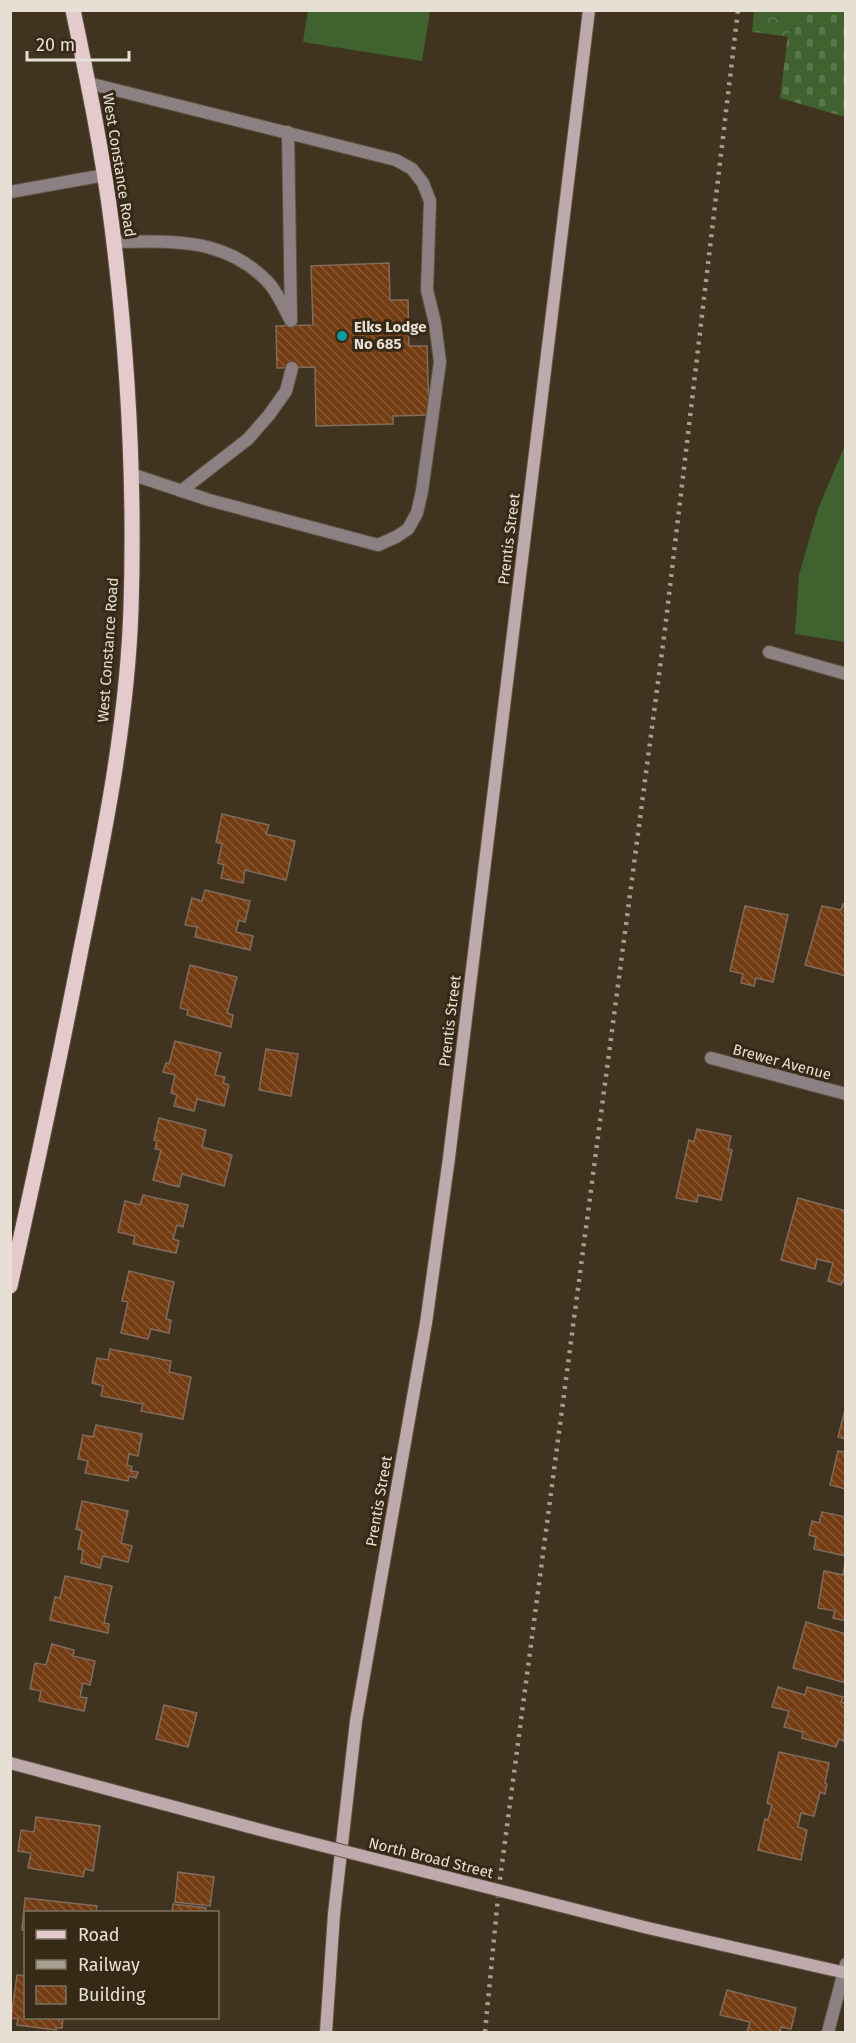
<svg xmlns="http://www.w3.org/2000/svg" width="856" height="2043" font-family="'Fira Sans',sans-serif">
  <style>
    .forest { fill: url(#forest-crowns) }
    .cemetery { fill: url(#cemetery-stones) }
    .pitch { fill: #40622f }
    .building { fill: url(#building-back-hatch); stroke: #816b5d; stroke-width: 1.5 }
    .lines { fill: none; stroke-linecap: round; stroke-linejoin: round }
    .lane-casing { stroke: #5e5341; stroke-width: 14 }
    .street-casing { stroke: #5e5341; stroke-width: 14 }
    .secondary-casing { stroke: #5e5341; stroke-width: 14 }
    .primary-casing { stroke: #5e5341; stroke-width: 17 }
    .lane { stroke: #8d8082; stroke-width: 12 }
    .street { stroke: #8d8082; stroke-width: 12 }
    .secondary { stroke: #bea9ac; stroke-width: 12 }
    .primary { stroke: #e4c9cd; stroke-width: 15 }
    .rail { stroke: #a89e8f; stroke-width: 4.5; stroke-dasharray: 3 6; stroke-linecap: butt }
    .secondary-bridge-casing { stroke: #5e5341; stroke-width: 14; stroke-linecap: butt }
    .secondary-bridge { stroke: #bea9ac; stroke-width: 12 }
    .culture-dot { fill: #0f9aa8; stroke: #362a17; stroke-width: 2 }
    .labels { text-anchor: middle; stroke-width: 6; stroke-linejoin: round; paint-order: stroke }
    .street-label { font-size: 15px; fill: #e7dfd3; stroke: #362a17 }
    .poi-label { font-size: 15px; font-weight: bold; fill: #e7dfd3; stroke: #362a17; text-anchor: start }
  </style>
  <defs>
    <pattern id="forest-crowns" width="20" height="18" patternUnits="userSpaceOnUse" patternTransform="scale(1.5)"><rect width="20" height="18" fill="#40622f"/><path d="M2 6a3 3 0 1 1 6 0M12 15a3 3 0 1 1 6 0" fill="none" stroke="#5c784c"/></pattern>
    <pattern id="cemetery-stones" width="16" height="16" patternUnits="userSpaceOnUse" patternTransform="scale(1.5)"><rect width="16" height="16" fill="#40622f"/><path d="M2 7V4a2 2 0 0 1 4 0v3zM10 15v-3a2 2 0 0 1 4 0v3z" fill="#5c784c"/></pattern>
    <pattern id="building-back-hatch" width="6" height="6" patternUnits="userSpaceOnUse" patternTransform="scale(1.5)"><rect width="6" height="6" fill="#743c12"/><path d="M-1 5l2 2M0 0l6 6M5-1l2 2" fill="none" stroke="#885834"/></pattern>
  </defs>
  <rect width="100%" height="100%" fill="#403421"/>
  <path class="forest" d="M754,11h91l-32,29 -61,-8z"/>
  <path class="cemetery" d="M791,11h54v106l-65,-19z"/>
  <g class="pitch">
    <path d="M308,10l122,1 -8,50 -119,-19z"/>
    <path d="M845,445v197l-50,-8 4,-59 19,-66z"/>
  </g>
  <g class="building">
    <path d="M389,263l1,37h18l1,46h18l2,69 -36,1v8l-77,2 -1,-59 -38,1 -1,-42 37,-1 -2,-59z"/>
    <path d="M222,814l47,11 -3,9 29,7 -9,39 -41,-10 -2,13 -22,-5 3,-13 -6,-2 4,-19 -6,-2z"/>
    <path d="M205,890l45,11 -5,21 -6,-2 -3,12 17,4 -3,14 -55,-13 2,-10 -12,-2 7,-27 10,3z"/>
    <path d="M843,904l3,1v71l-41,-11 17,-59 19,4z"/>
    <path d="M745,906l43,9 -15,67 -17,-4 -2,8 -13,-3 2,-9 -13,-3z"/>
    <path d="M190,965l47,12 -10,36 6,2 -2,12 -44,-12 1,-5 -8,-2z"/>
    <path d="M175,1041l46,12 -6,22 10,2 -2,6 6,2 -5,21 -27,-7 -3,12 -20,-5 3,-11 -6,-2 4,-18 -12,-3 3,-9 3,1z"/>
    <path d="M266,1049l32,5 -7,42 -32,-6z"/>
    <path d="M159,1118l47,12 -4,17 30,8 -8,31 -42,-12 -3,13 -26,-7 8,-30 -6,-1 2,-8 -3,-1z"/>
    <path d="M697,1129l34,7 -3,13 4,1 -11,50 -23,-5 -1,7 -21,-4 13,-58 5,2z"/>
    <path d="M143,1195l45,10 -5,22 -6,-2 -4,14 6,2 -3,12 -43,-9 2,-8 -17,-4 7,-31 15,4z"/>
    <path d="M798,1198l48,13v63l-5,11 -13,-4 5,-18 -16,-4 -2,10 -34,-9z"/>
    <path d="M129,1271l45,11 -8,37 5,1 -2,13 -18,-4 -3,10 -27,-6 7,-31 -6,-1z"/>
    <path d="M110,1349l61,12 -2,11 22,5 -8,42 -42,-8 2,-7 -42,-8 2,-10 -11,-3 5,-25 11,2z"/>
    <path d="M846,1406v33l-8,-2z"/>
    <path d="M96,1425l46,9 -4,22 -9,-2 -2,11 5,2 -1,4 7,1 -2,6 -7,-2 -1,5 -43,-8 3,-12 -10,-2 5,-24 10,2z"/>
    <path d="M838,1451l8,1v37l-16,-4z"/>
    <path d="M82,1501l46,10 -7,32 11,3 -4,16 -25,-6 -3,12 -19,-5 2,-13 -5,-1 4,-18 -6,-2z"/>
    <path d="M822,1512l24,5v39l-32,-7 2,-12 -7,-2 3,-14 7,2z"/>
    <path d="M844,1568l2,1v52l-13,-3 2,-7 -17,-3 6,-37 19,4z"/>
    <path d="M65,1576l47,10 -8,37 5,1 -1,9 -58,-13 5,-23 5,1z"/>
    <path d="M806,1622l40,12v49l-53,-15z"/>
    <path d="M52,1644l22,6 -1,6 22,5 -5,24 -7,-2 -3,14 7,1 -3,13 -45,-10 2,-10 -11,-2 5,-26 11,2z"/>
    <path d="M778,1687l27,8 2,-8 36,10 -2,5 5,2 -2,37 -5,-2 -3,8 -34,-9 1,-6 -19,-5 5,-16 -17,-4z"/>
    <path d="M164,1705l33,8 -9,34 -32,-8z"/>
    <path d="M779,1752l50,11 -4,20 2,1 -2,10 -5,-2 -6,24 -13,-3 -3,14 9,3 -6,30 -43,-10 7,-31 3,1 4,-15 -5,-2z"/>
    <path d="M36,1817l64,9 -7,45 -8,-2 -2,8 -55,-9 3,-15 -13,-2 3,-21 13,2z"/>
    <path d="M178,1872l36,5 -4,29 -35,-4z"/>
    <path d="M25,1898l72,8 -1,6h-70v18h-4z"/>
    <path d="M173,1904l33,4 -1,4h-33z"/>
    <path d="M17,1975l9,1v42h32l5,1 -1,9h-6v2l-39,-5 1,-6 -7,-1z"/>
    <path d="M727,1990l69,18 -5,21 -10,-2 -1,5h-33l3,-10 -30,-7z"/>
  </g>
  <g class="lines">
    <defs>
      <g id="lane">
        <path d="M88,83l308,77 16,9 11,14 7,18 -3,89 8,33 5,39 -18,129 -5,22 -9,16 -12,8 -18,8 -169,-45 -78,-26"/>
        <path d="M288,132l3,187"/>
        <path d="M114,242c56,-1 110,-5 153,39 10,10 17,27 24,40"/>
        <path d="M181,491l67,-52 21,-24 17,-24 6,-23"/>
      </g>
      <g id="street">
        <path d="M10,192l95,-17"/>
        <path d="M769,652l77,22"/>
        <path d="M711,1058l135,36"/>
        <path d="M828,2032l18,-68"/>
      </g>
      <g id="secondary">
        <path d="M10,1763l262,70"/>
        <path d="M648,1928l198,45"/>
        <path d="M326,2032l8,-118 22,-193 70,-398 23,-165 140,-1148"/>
      </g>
      <path id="primary" d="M10,1286c25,-112 49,-224 71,-337 23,-112 46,-225 50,-340 4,-127 -3,-255 -19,-382 -9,-72 -24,-145 -39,-217"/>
    </defs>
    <use href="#lane" class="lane-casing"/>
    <use href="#street" class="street-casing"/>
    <use href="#secondary" class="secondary-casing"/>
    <use href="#primary" class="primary-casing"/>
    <use href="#lane" class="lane"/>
    <use href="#street" class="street"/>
    <use href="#secondary" class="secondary"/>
    <use href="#primary" class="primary"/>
    <path class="rail" d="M485,2032l14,-145 166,-1258 73,-619"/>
    <defs>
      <path id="secondary-bridge" d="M272,1833l376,95"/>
    </defs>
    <use href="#secondary-bridge" class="secondary-bridge-casing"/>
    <use href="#secondary-bridge" class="secondary-bridge"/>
  </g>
  <circle class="culture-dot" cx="342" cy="336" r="6"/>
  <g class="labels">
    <g class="street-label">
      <text transform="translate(119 165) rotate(81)" y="5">West Constance Road</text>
      <text transform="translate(509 539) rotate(-83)" y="5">Prentis Street</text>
      <text transform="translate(108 650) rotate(-86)" y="5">West Constance Road</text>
      <text transform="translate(450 1021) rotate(-83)" y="5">Prentis Street</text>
      <text transform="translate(782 1062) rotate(15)" y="5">Brewer Avenue</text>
      <text transform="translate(379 1501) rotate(-80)" y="5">Prentis Street</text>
      <text transform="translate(431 1858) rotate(14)" y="5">North Broad Street</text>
    </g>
    <g class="poi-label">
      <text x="354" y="332">Elks Lodge<tspan x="354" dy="17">No 685</tspan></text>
    </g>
  </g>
  <rect width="856" height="2043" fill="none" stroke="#e7dfd3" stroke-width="24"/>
  <rect x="24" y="1911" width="195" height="108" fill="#362a17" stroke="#7d7262" stroke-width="1.5"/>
  <rect x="36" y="1930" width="30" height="9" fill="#e4c9cd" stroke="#7d7262" stroke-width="1.5"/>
  <text x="78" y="1941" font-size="18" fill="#e7dfd3">Road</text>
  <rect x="36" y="1960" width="30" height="9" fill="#a89e8f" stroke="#7d7262" stroke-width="1.5"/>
  <text x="78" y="1971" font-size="18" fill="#e7dfd3">Railway</text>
  <rect x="36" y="1986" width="30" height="18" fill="url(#building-back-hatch)" stroke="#7d7262" stroke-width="1.5"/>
  <text x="78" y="2001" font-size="18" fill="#e7dfd3">Building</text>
  <path d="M27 51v9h102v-9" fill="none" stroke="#e7dfd3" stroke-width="3"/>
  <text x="36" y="51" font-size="18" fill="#e7dfd3" stroke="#362a17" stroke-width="4.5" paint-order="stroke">20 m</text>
</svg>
